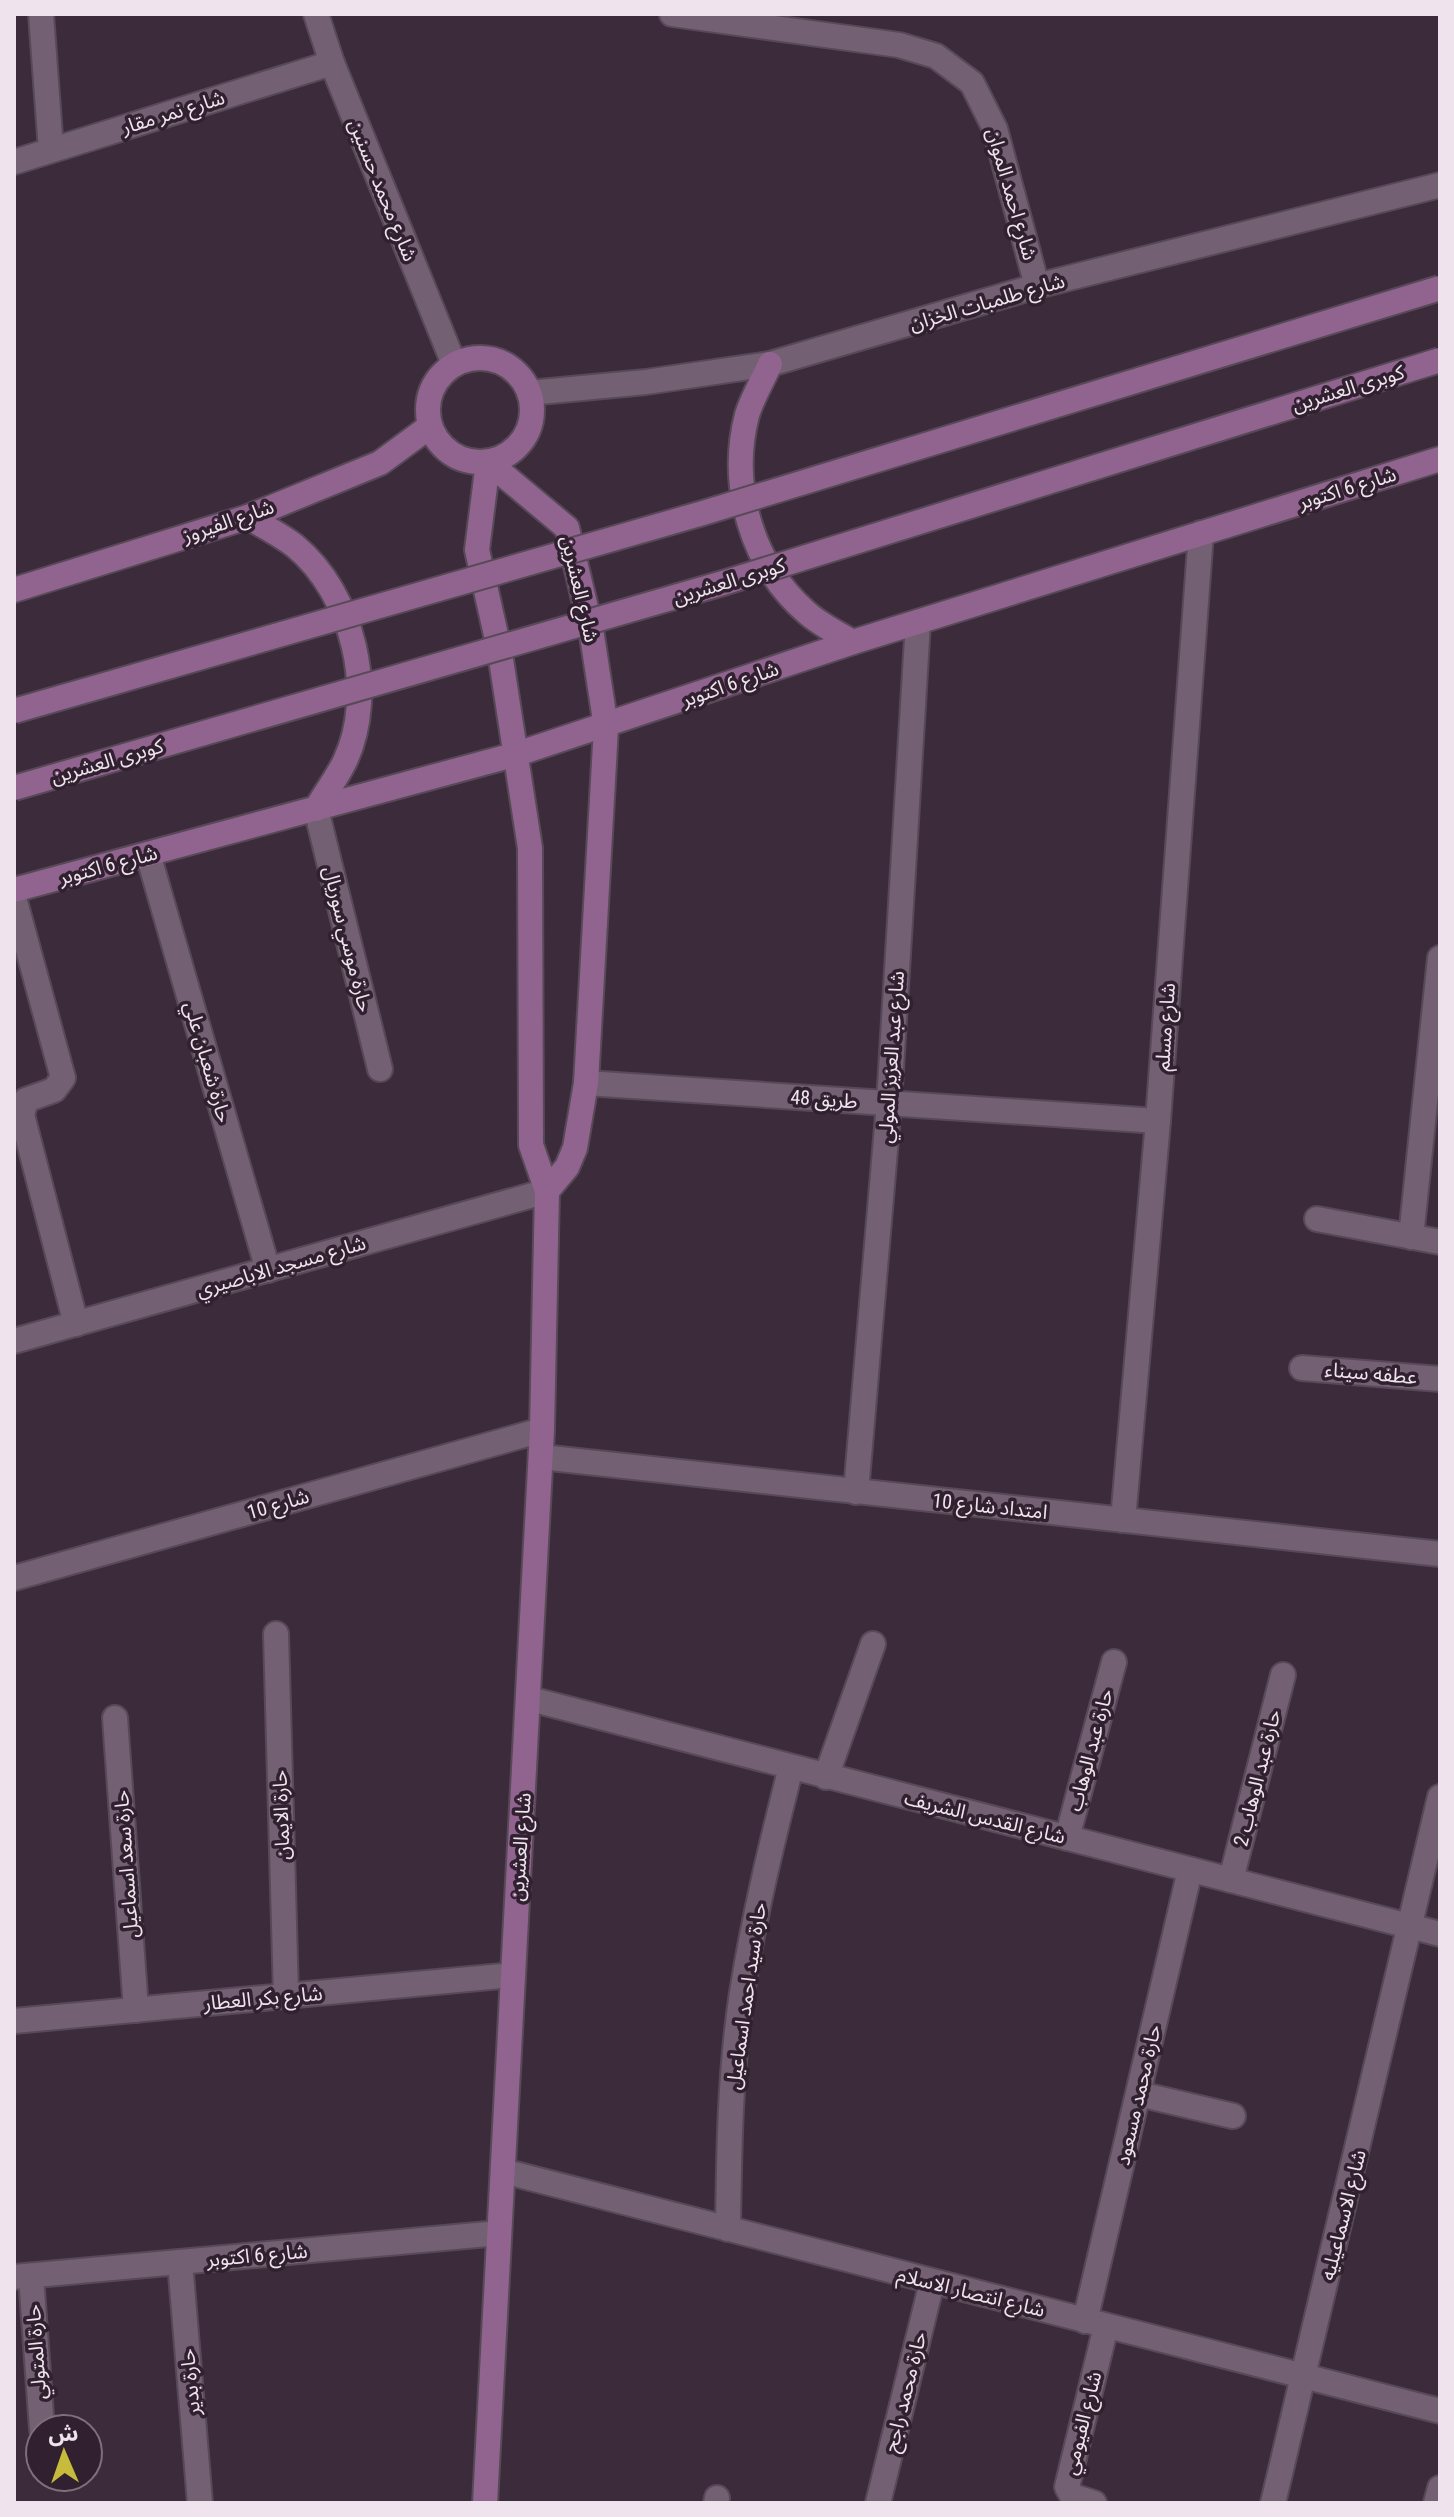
<svg xmlns="http://www.w3.org/2000/svg" width="1454" height="2517" font-family="'Roboto Condensed','Noto Sans Arabic',sans-serif">
  <style>
    .lines { fill: none; stroke-linecap: round; stroke-linejoin: round }
    .minor-casing { stroke: #574957; stroke-width: 28 }
    .tertiary-casing { stroke: #574957; stroke-width: 28 }
    .secondary-casing { stroke: #574957; stroke-width: 28 }
    .minor { stroke: #736072; stroke-width: 24 }
    .tertiary { stroke: #736072; stroke-width: 24 }
    .secondary { stroke: #90648e; stroke-width: 24 }
    .secondary-bridge-casing { stroke: #574957; stroke-width: 28; stroke-linecap: butt }
    .secondary-bridge { stroke: #90648e; stroke-width: 24 }
    .labels { text-anchor: middle; stroke-width: 7; stroke-linejoin: round; paint-order: stroke }
    .street-label { font-size: 20px; fill: #efe4ee; stroke: #312130 }
  </style>
  <rect width="100%" height="100%" fill="#3c2b3b"/>
  <g class="lines">
    <defs>
      <g id="minor">
        <path d="M41,14l10,136"/>
        <path d="M316,14l16,49 122,301"/>
        <path d="M672,14l227,31 37,11 36,27 23,46 42,157"/>
        <path d="M14,162l318,-99"/>
        <path d="M316,809l64,260"/>
        <path d="M148,854l120,416"/>
        <path d="M14,898l49,180 -9,12 -28,10 -4,15 54,209"/>
        <path d="M586,1083l572,38"/>
        <path d="M1317,1219l123,23"/>
        <path d="M1411,1237l29,-279"/>
        <path d="M14,1341l533,-150"/>
        <path d="M1302,1368l138,11"/>
        <path d="M541,1457l899,97"/>
        <path d="M856,1492l33,-389 29,-481"/>
        <path d="M1123,1520l35,-399 43,-588"/>
        <path d="M14,1578l528,-148"/>
        <path d="M276,1634l10,362"/>
        <path d="M530,1699l910,235"/>
        <path d="M115,1718l21,292"/>
        <path d="M826,1777l47,-133"/>
        <path d="M1067,1838l47,-176"/>
        <path d="M1231,1880l52,-205"/>
        <path d="M14,2021l498,-46"/>
        <path d="M1139,2094l94,22"/>
        <path d="M503,2171l937,240"/>
        <path d="M728,2229c1,-78 2,-158 14,-236 12,-77 30,-151 49,-226"/>
        <path d="M180,2262l20,241"/>
        <path d="M31,2276l11,153"/>
        <path d="M14,2277l485,-44"/>
        <path d="M1085,2321l105,-451"/>
        <path d="M716,2503l1,-5"/>
        <path d="M878,2503l54,-221"/>
        <path d="M1094,2503l-22,-7 -5,-9 39,-161"/>
        <path d="M1273,2503l167,-706"/>
        <path d="M1436,2503l4,-15"/>
      </g>
      <path id="tertiary" d="M529,393l117,-11 124,-18 267,-78 403,-101"/>
      <g id="secondary">
        <circle cx="480" cy="410" r="52"/>
        <path d="M770,364c-7,16 -18,34 -23,51 -18,70 4,149 59,197 13,12 31,21 47,30"/>
        <path d="M488,462l79,66 24,101 15,98 -20,356 -11,65 -8,19 -20,24"/>
        <path d="M248,517c15,9 33,18 47,29 58,48 82,147 50,215 -8,17 -20,32 -29,48"/>
        <path d="M14,590l234,-73 132,-54 49,-36"/>
        <path d="M14,890l503,-136 336,-112 587,-183"/>
        <path d="M485,2503l57,-1073 5,-239 -16,-46 -1,-297 -30,-195 -23,-103 11,-88"/>
      </g>
    </defs>
    <use href="#minor" class="minor-casing"/>
    <use href="#tertiary" class="tertiary-casing"/>
    <use href="#secondary" class="secondary-casing"/>
    <use href="#minor" class="minor"/>
    <use href="#tertiary" class="tertiary"/>
    <use href="#secondary" class="secondary"/>
    <defs>
      <g id="secondary-bridge">
        <path d="M14,711l689,-198 737,-225"/>
        <path d="M14,788l709,-205 717,-223"/>
      </g>
    </defs>
    <use href="#secondary-bridge" class="secondary-bridge-casing"/>
    <use href="#secondary-bridge" class="secondary-bridge"/>
  </g>
  <g class="labels">
    <g class="street-label">
      <text transform="translate(173 112) rotate(-17)" y="7">شارع نمر مقار</text>
      <text transform="translate(383 190) rotate(68)" y="7">شارع محمد حسنين</text>
      <text transform="translate(1012 194) rotate(74)" y="7">شارع احمد الموان</text>
      <text transform="translate(987 302) rotate(-16)" y="7">شارع طلمبات الخزان</text>
      <text transform="translate(1348 388) rotate(-17)" y="7">كوبرى العشرين</text>
      <text transform="translate(1347 488) rotate(-17)" y="7">شارع 6 اكتوبر</text>
      <text transform="translate(228 521) rotate(-19)" y="7">شارع الفيروز</text>
      <text transform="translate(729 581) rotate(-17)" y="7">كوبرى العشرين</text>
      <text transform="translate(580 589) rotate(77)" y="7">شارع العشرين</text>
      <text transform="translate(730 684) rotate(-19)" y="7">شارع 6 اكتوبر</text>
      <text transform="translate(107 761) rotate(-16)" y="7">كوبرى العشرين</text>
      <text transform="translate(108 865) rotate(-15)" y="7">شارع 6 اكتوبر</text>
      <text transform="translate(348 939) rotate(76)" y="7">حارة موسي سوريال</text>
      <text transform="translate(1165 1027) rotate(-86)" y="7">شارع مسلم</text>
      <text transform="translate(891 1057) rotate(-86)" y="7">شارع عبد العزيز المولي</text>
      <text transform="translate(208 1062) rotate(74)" y="7">حارة شعبان علي</text>
      <text transform="translate(824 1099) rotate(4)" y="7">طريق 48</text>
      <text transform="translate(281 1266) rotate(-16)" y="7">شارع مسجد الاباصيري</text>
      <text transform="translate(1371 1373) rotate(5)" y="7">عطفه سيناء</text>
      <text transform="translate(278 1504) rotate(-16)" y="7">شارع 10</text>
      <text transform="translate(990 1506) rotate(6)" y="7">امتداد شارع 10</text>
      <text transform="translate(1090 1750) rotate(-75)" y="7">حارة عبد الوهاب</text>
      <text transform="translate(1257 1778) rotate(-76)" y="7">حارة عبد الوهاب 2</text>
      <text transform="translate(281 1815) rotate(-92)" y="7">حارة الايمان</text>
      <text transform="translate(985 1817) rotate(14)" y="7">شارع القدس الشريف</text>
      <text transform="translate(520 1847) rotate(-86)" y="7">شارع العشرين</text>
      <text transform="translate(126 1864) rotate(-94)" y="7">حارة سعد اسماعيل</text>
      <text transform="translate(746 1996) rotate(-82)" y="7">حارة سيد احمد اسماعيل</text>
      <text transform="translate(263 1998) rotate(-5)" y="7">شارع بكر العطار</text>
      <text transform="translate(1138 2095) rotate(-77)" y="7">حارة محمد مسعود</text>
      <text transform="translate(1343 2215) rotate(-76)" y="7">شارع الاسماعيليه</text>
      <text transform="translate(257 2255) rotate(-5)" y="7">شارع 6 اكتوبر</text>
      <text transform="translate(971 2292) rotate(14)" y="7">شارع انتصار الاسلام</text>
      <text transform="translate(36 2352) rotate(-94)" y="7">حارة المتولي</text>
      <text transform="translate(190 2382) rotate(-95)" y="7">حارة بدير</text>
      <text transform="translate(905 2392) rotate(-76)" y="7">حارة محمد راجح</text>
      <text transform="translate(1082 2423) rotate(-76)" y="7">شارع الفيومي</text>
    </g>
  </g>
  <rect width="1454" height="2517" fill="none" stroke="#efe4ee" stroke-width="32"/>
  <g transform="translate(64 2453) rotate(358)"><circle r="38" fill="#312130" stroke="#7d6f7c" stroke-width="2"/>
  <path d="M0-6L14 30L0 20L-14 30Z" fill="#c7bb3c"/>
  <text y="-12" font-size="22" font-weight="bold" text-anchor="middle" fill="#efe4ee">ش</text>
  </g>
</svg>
